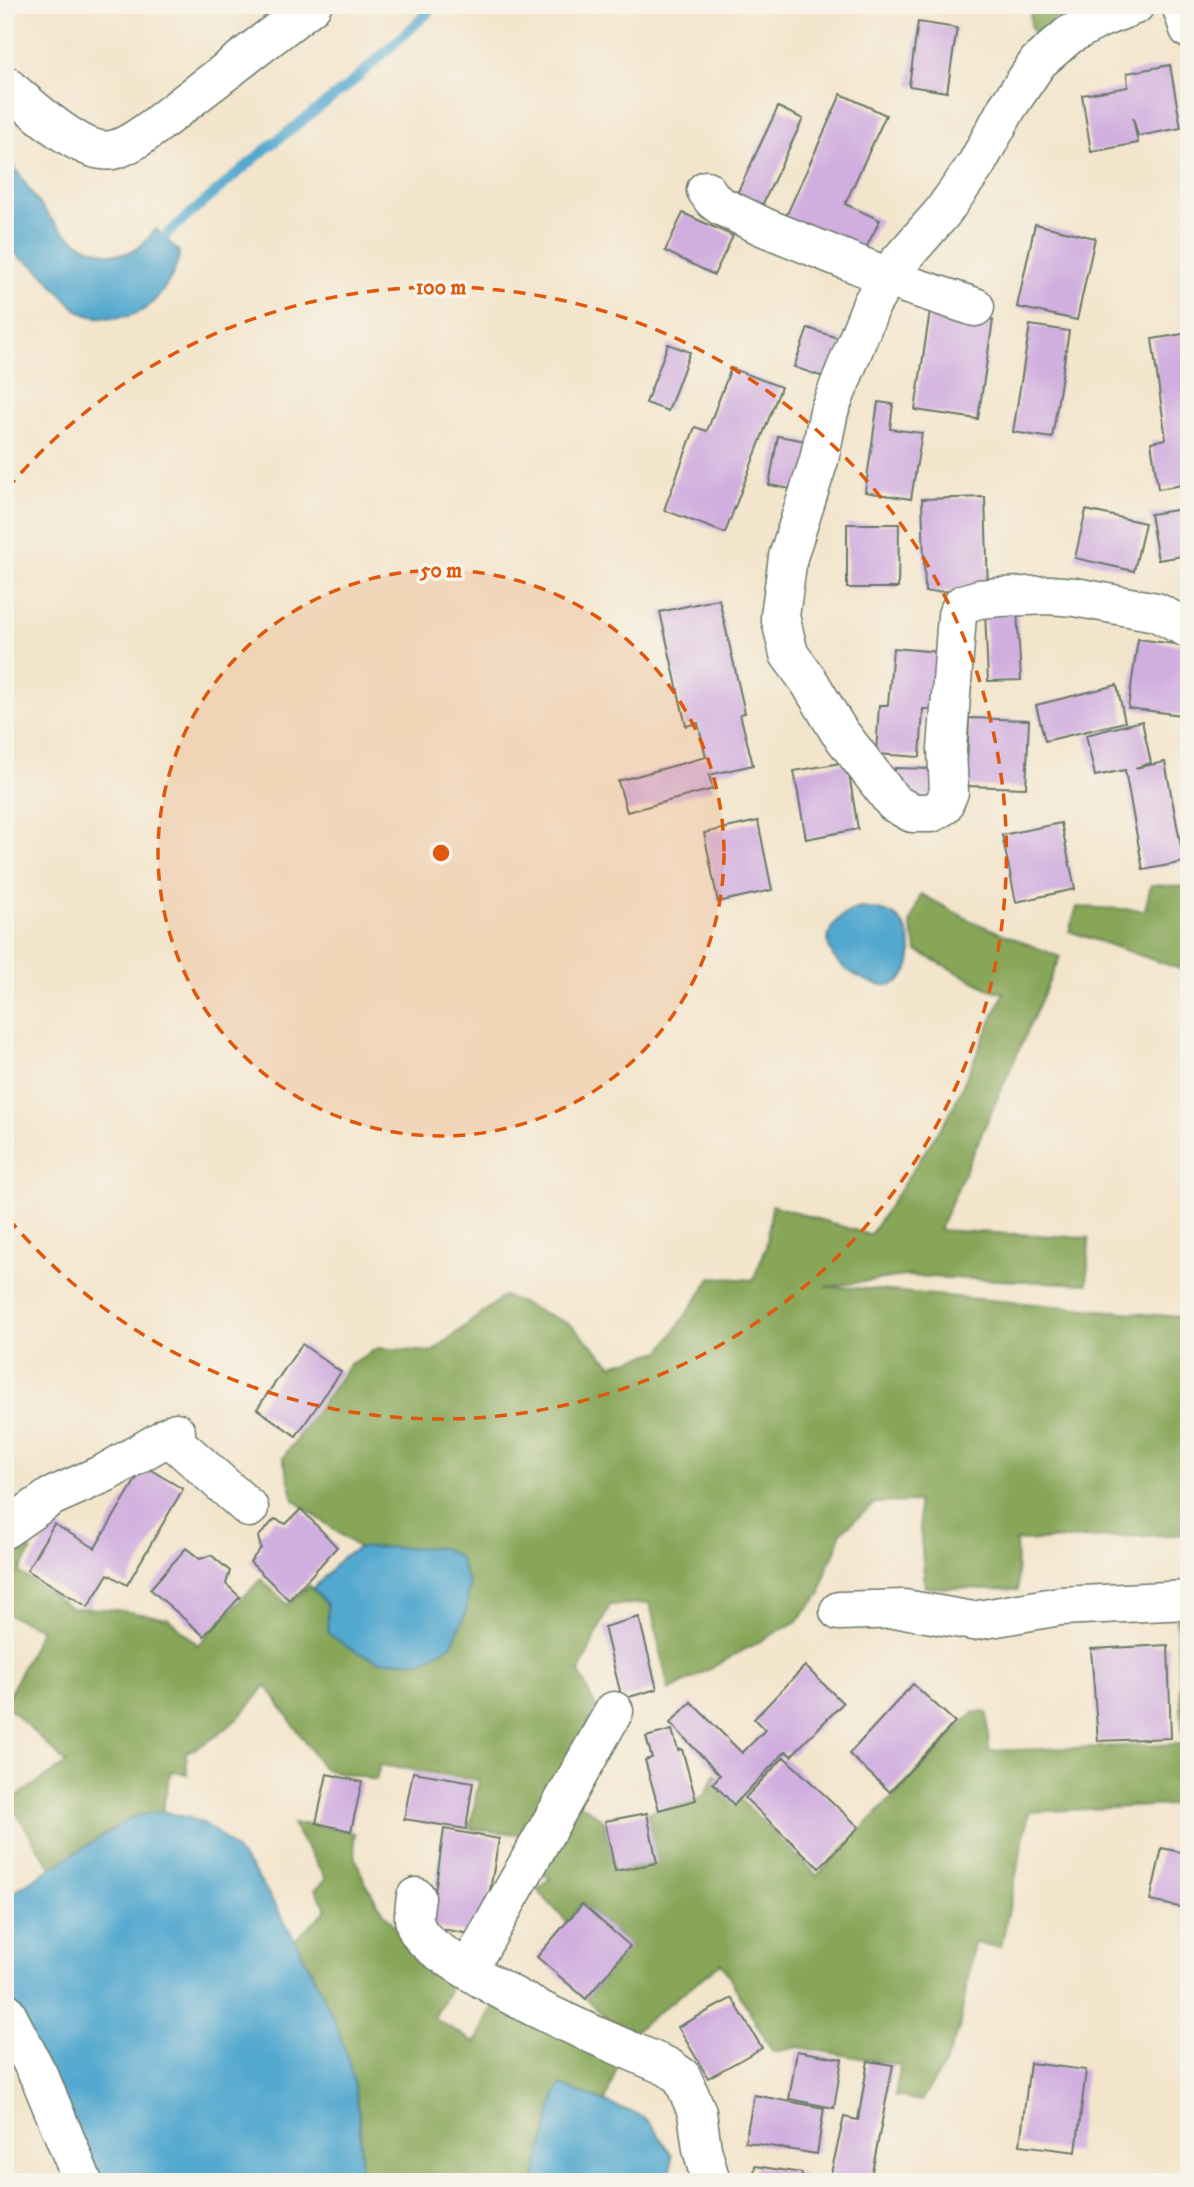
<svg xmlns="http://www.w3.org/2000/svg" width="1194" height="2187" font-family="'IM FELL DW Pica',serif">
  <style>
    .forest { fill: #87a659; stroke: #537246; stroke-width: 2 }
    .water { fill: #53a8cf; stroke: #397282; stroke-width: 2 }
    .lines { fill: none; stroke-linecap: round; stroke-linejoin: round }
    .stream { stroke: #53a8cf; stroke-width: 10 }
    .building { fill: #d0aedf }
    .street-casing { stroke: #697869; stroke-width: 41 }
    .street { stroke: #fff; stroke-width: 38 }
    .ring { fill: none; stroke: #de580e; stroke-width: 3.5; stroke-dasharray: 12 9 }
    .centre { fill: #de580e; stroke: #f7f3e8; stroke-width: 3.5 }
    .ring-label { font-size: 21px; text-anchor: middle; font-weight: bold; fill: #de580e; stroke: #f7f3e8; stroke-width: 7; stroke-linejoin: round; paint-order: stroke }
  </style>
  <rect width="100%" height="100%" fill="#f7f3e8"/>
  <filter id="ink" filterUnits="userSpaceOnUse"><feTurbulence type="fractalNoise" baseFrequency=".0143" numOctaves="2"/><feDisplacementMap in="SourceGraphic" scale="14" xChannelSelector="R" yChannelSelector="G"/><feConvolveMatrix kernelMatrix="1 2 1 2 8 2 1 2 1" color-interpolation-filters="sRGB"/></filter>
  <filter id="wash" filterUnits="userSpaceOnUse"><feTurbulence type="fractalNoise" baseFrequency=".00686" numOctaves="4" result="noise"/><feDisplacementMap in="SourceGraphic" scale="28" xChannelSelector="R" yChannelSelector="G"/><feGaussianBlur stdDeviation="1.57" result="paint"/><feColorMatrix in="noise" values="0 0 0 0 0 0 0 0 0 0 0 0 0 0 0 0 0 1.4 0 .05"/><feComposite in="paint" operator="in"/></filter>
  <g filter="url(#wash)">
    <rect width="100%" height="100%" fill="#f3e5cc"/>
    <g class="forest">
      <path d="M1030,5h32c-1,16 -8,25 -21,32l-10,-8z"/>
      <path d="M1151,885l38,2v85l-120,-41 8,-24 68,3z"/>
      <path d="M921,894l50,27 89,36 -121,273 150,8 -2,46 -182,-8 -80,11 31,1 333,30v216l-173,7 2,49 -93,-3 -7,-85 -43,1 -35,30 -3,16 -10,18 -6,26 -24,28 -128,70 -19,-88 -40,2 -31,67 17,36 -69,127 -57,-6 9,-49 -99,-15 -4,15 -52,-11 -58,-84c-21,29 -46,55 -80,67l1,23 -16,-4 -9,40 -29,6 -82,51 -42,-66 57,-39 -61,-59 36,-75 -36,-16v-62l13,-4 14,3 -13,22 52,36 38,1 59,9 30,27 63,-66 27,26 21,-20 19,19 138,8 3,-27 -10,-28 -49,-10 -51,1 -65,-48 -11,-42 67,-94 28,-16 54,4 72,-56 66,28 42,41 49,-14 51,-74 41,3 13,-32 6,-43 98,30 81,-123 53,-119 -15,-4 -72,-38 -7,-27z"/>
      <path d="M1189,1608v196l-160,8 -28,135 -27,-4 -15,86 -15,36 -23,36 -26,-5 5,-31 -102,-18 -25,5 -52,-89 -94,74 -41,-38 44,-53 -48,-42 -15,18 -30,-32 13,-12 -12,-7 38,-70 29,20 10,50 41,-8 -9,-50 57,-17 11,-22 102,102 157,-164 13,1 2,38 194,-7 -7,-135z"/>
      <path d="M292,1824h16l47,9c-7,32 27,81 49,103 15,15 36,27 53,39l-23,43 42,25 19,-43 123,64 -13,38 -44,-17 -5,9 -22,88h-176c14,-84 -23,-169 -63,-242l32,-31 -12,-19 11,-11z"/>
    </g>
    <g class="water">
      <path d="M5,156c31,37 46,83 97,96 27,7 38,-2 54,-23l23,23c0,18 -20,48 -36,58 -14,10 -47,10 -62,2 -12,-7 -30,-31 -42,-42 -10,-9 -21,-10 -28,-23 -10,-18 -6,-69 -6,-91z"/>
      <path d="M860,908c10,1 22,1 31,6 22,11 28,51 8,67 -16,13 -56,-9 -66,-25 -14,-23 6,-43 27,-48z"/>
      <path d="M410,1547l32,1 17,9 10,28 -3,27 -14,32 -29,17h-44l-31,-13 -20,-15 -1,-29 -14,-15 31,-33 15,-8z"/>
      <path d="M162,1811c14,4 34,7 46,15 41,29 66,75 89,118 18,34 36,69 48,106 13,35 19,95 13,132h-263l-90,-190v-95l128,-80z"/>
      <path d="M561,2085l81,31 9,8 21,32 -1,26h-137l22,-88z"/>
    </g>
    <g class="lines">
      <path class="stream" d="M158,248l10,-15 99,-85 83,-64 78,-71 5,-8"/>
    </g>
    <g id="blocks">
      <g class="building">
        <path d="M918,22l39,6 -10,64 -38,-6z"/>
        <path d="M1170,65l11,63 -43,8 -5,-18 5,25 -47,9 -9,-57 46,-8 -1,-14z"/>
        <path d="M841,94l45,21 -41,89 35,16 -19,38 -78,-35z"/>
        <path d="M778,107l25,12 -45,95 -25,-12z"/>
        <path d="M683,213l50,23 -19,39 -49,-24z"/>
        <path d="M1035,224l60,14 -18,82 -60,-13z"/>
        <path d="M930,311l63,9 -15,99 -63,-9z"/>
        <path d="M1030,325l39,6 -17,107 -39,-6z"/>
        <path d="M808,328l35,12 -14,39 -35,-12z"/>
        <path d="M1189,333v151l-31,5 -7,-47 15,-3 -14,-100z"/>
        <path d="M668,344l22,8 -22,59 -22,-8z"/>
        <path d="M731,368l50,19 -56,146 -61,-23 31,-83 12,4z"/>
        <path d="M878,402l15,2 -3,25 32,4 -11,66 -46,-7z"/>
        <path d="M778,436l34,6 -10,49 -33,-6z"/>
        <path d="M985,497l3,93 -63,2 -3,-93z"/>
        <path d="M1189,508v47l-31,5 -8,-46z"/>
        <path d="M1086,510l59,13 -11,48 -59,-13z"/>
        <path d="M847,524h52l-1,64h-51z"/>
        <path d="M719,599l26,114 -5,1 13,51 -44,10 4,14 -86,23 -9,-31 88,-24 -8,-34 -12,3 -26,-114z"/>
        <path d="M1017,609l4,71 -33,1 -3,-70z"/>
        <path d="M1138,639l51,7v70l-61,-8z"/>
        <path d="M893,648l46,4 -6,57h-10l-3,48 -44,-3 3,-49h9z"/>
        <path d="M1117,685l8,37 -80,19 -9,-36z"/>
        <path d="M969,718l60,2 -3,68 -60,-2z"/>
        <path d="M1142,721l9,42 -16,5 30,-6 19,100 -41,8 -18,-100 -30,6 -9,-41z"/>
        <path d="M847,762l11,67 -52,10 -12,-68z"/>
        <path d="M895,768l37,1v31h-38z"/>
        <path d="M758,821l14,69 -54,12 -14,-69z"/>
        <path d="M1061,823l14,66 -59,13 -14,-67z"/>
        <path d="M302,1344l39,28 -45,64 -39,-27z"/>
        <path d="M144,1466l39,23 -56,96 -19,-11 -20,33 -61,-37 27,-46 41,24z"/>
        <path d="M301,1509l36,38 -48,53 -39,-38 11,-14 -3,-11 17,-18 11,5z"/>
        <path d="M186,1548l14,11 11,-4 19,16 -4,13 14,13 -36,39 -54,-47z"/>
        <path d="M639,1617l18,72 -35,10 -18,-72z"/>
        <path d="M1168,1645l3,93 -73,3 -7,-92z"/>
        <path d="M805,1666l38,37 -52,53 -5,-5 -52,54 -21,-22 7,-8 -50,-52 21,-21 51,51 23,-23 -11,-11z"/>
        <path d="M913,1684l42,38 -65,70 -41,-38z"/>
        <path d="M672,1730l6,20 4,-1 14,51 -37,10 -14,-50 7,-2 -6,-21z"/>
        <path d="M784,1757l75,70 -40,41 -74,-70z"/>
        <path d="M413,1772l60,10 -7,47 -62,-10z"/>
        <path d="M327,1774l35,8 -11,49 -35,-8z"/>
        <path d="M647,1813l10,50 -42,8 -10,-50z"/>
        <path d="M444,1829l55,10 -17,97 -52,-9z"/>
        <path d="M1162,1848l27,6v55l-39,-8z"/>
        <path d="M582,1904l48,42 -44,53 -49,-42z"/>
        <path d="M732,1998l30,50 -54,30 -30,-51z"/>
        <path d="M797,2051l45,8 -8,49 -45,-9z"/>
        <path d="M868,2061l25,4 -23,117h-41l15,-65 14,3z"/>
        <path d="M1030,2063l56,7 -10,82 -56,-7z"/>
        <path d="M754,2095l70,13 -7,46 -72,-12z"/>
        <path d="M755,2166l47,7 -1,9h-48z"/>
      </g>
    </g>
  </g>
  <g filter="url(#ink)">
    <use href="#blocks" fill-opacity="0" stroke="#697869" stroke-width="2"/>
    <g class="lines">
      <defs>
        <g id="street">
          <path d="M1135,5l-34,13 -32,17 -31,27 -31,46 -31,57 -34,48 -45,51 -25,39 -43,108 -10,49 -31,97 -8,59 9,38 21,29 28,47 56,73 18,10h19l12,-7 6,-14 -2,-43 10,-134 6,-11 16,-5 22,-2 49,-2 25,2 81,15 33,17"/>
          <path d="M1181,5l8,24"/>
          <path d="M5,85c23,19 76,71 107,65 16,-3 30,-15 43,-24l157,-121"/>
          <path d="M706,190l7,10 8,6 43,21 144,58 67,22"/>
          <path d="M168,1436l81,72"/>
          <path d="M5,1529l46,-32 54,-24 71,-41"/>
          <path d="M839,1611l65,-2 69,12 87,-15 129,-6"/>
          <path d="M416,1897c-3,18 -5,30 10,44 11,11 27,19 40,28 63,40 133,68 202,98l14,10 15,35 5,37 9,33"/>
          <path d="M468,1970l146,-259"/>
          <path d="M5,2011l36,69 42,102"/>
        </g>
      </defs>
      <use href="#street" class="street-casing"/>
      <use href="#street" class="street"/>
    </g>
  </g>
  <circle cx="441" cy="853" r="283" fill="#de580e" fill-opacity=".12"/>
  <g class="ring">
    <circle cx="441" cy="853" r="283"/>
    <path d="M7 489A566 566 0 1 1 7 1217"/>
  </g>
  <circle cx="441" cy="853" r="10" class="centre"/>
  <g class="ring-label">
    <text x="441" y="294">100 m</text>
    <text x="441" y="577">50 m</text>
  </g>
  <rect width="1194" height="2187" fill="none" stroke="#f7f3e8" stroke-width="28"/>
</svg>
